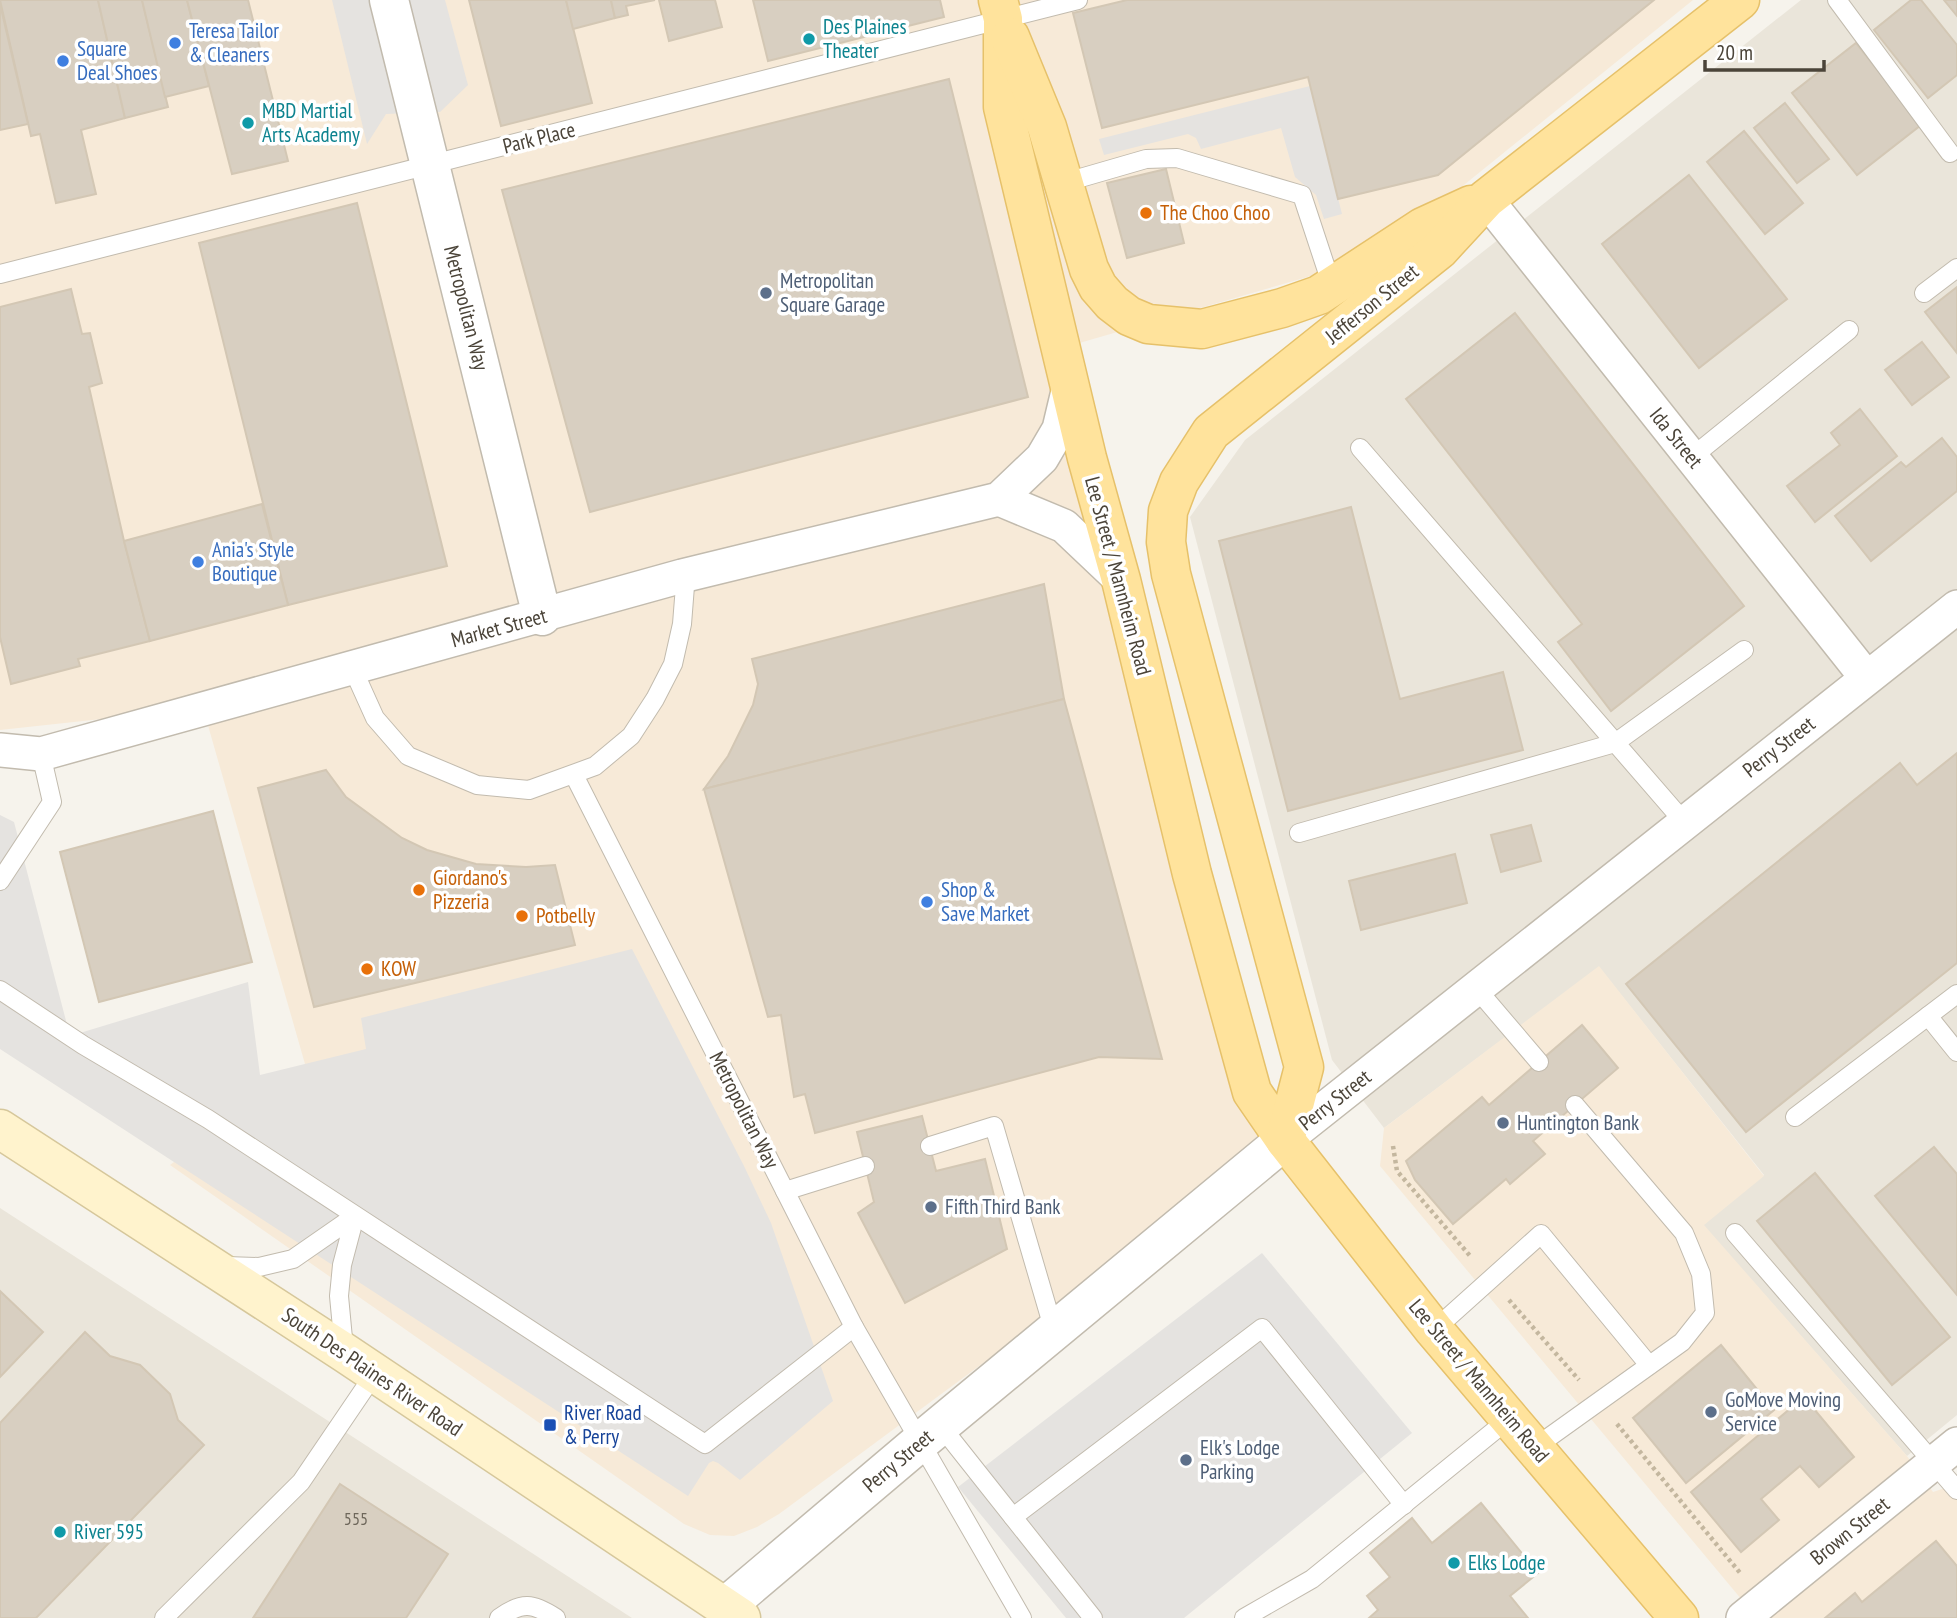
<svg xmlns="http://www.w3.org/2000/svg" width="1957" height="1618" font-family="'PT Sans Narrow',sans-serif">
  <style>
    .residential { fill: #eae5da }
    .commercial { fill: #f7ead8 }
    .parking { fill: #e5e3e0 }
    .building { fill: #d8cfc1; stroke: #d3c7b4; stroke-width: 2 }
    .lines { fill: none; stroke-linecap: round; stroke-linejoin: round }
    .service-casing { stroke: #c2bbae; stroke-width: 20 }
    .minor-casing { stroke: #c2bbae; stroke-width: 36 }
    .tertiary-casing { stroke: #c2bbae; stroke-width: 41 }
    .secondary-casing { stroke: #d6c79b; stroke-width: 41 }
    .primary-casing { stroke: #e6c16a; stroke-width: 41 }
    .path { stroke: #c4b79f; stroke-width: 4.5; stroke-dasharray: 3.5 3.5; stroke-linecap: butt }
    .service { stroke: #fff; stroke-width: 18 }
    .minor { stroke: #fff; stroke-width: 33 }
    .tertiary { stroke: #fff; stroke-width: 38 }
    .secondary { stroke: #fff3cd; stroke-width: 38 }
    .primary { stroke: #ffe39c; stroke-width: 38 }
    .culture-dot { fill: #0f9aa8; stroke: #fff; stroke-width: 2.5 }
    .shop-dot { fill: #3f7fe0; stroke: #fff; stroke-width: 2.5 }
    .food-dot { fill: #e8710a; stroke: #fff; stroke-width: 2.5 }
    .service-dot { fill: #5c6f8a; stroke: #fff; stroke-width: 2.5 }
    .transit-dot { fill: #1a4fb4; stroke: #fff; stroke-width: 2.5 }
    .labels { text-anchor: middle; stroke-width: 7; stroke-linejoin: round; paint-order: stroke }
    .number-label { font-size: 18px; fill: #6e675b }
    .culture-label { font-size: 21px; fill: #0d838f; stroke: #fff; text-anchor: start }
    .shop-label { font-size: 21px; fill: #366cbe; stroke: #fff; text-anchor: start }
    .street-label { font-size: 21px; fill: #4b4439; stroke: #fff }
    .food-label { font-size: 21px; fill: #c56008; stroke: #fff; text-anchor: start }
    .service-label { font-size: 21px; fill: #4e5e75; stroke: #fff; text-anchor: start }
    .transit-label { font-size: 21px; fill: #164399; stroke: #fff; text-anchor: start }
  </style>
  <rect width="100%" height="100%" fill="#f6f3ec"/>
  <g class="residential">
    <path d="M1801,0h156v1415l-50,41 -204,-231 61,-50 -165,-208 -215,161 -52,-68 -142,-543 55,-77z"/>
    <path d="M0,1208l632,410h-632z"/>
  </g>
  <g class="commercial">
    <path d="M0,0h1693l-239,193 -98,70 -287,83 18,112 198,682 -506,374 -22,13 -23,9 -24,-1 -26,-11 -514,-359 135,-101 -102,-356 -203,22z"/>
    <path d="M1599,966l165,210 -60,49 203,231 26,36 24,-8v134h-200l-377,-452 4,-38z"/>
  </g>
  <g class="parking">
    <path d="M332,0h113l23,85 -28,27 -54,2 -19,30z"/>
    <path d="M1310,86l32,128 -18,5 -8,-24 -21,-18 -14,-49 -80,21 -5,-11 -8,-4 -84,21 -5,-16z"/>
    <path d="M0,815l14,7 56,214 178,-54 12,93 106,-26 -5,-31 271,-69 112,217 27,57 62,178 -93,79 -22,-17 -5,-2 -4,2 -21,33 -688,-447z"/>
    <path d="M1262,1253l150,180 -228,185h-118l-108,-131z"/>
  </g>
  <g class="building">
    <path d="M0,0h98l27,118 -44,12 15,64 -40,9 -16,-69 -9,2z"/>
    <path d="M98,0h44l26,107 -43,11z"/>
    <path d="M142,0h45l22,86 -44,11z"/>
    <path d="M187,0h61l40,161 -56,13z"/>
    <path d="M469,0h97l26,103 -91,23z"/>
    <path d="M566,0h45l4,18 -42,11z"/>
    <path d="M611,0h44l-29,6 2,9 -13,3z"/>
    <path d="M659,0h56l7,27 -53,14z"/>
    <path d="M753,0h187l4,17 -176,44z"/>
    <path d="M1127,0h527l-216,175 -100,24 -30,-122 -206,51 -29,-115z"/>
    <path d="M1911,0h10l36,45v30l-29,23 -54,-68z"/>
    <path d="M1944,0h13v16z"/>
    <path d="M0,4l28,120 -28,6z"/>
    <path d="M1856,43l65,82 -64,50 -65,-82z"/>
    <path d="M949,79l79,318 -438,115 -88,-322z"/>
    <path d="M1785,103l44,56 -32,24 -43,-55z"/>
    <path d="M1744,131l59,72 -38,31 -58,-72z"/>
    <path d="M1166,169l18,74 -57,15 -20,-75z"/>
    <path d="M1689,175l98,124 -88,69 -97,-124z"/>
    <path d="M357,203l90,363 -159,39 -89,-362z"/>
    <path d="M1957,287v66l-32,-41z"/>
    <path d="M71,289l11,45 8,-1 12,50 -13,4 35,154 26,100 -72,18 2,7 -69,18 -11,-47v-330z"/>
    <path d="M1515,313l229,293 -133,105 -53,-69 24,-18 -176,-225z"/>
    <path d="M1922,342l27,35 -37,28 -27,-35z"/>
    <path d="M1860,409l37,47 -82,66 -28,-36 53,-41 -9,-12z"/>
    <path d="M1942,438l15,19v34l-86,70 -36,-45 66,-54 5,5z"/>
    <path d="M262,504l26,101 -138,36 -26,-100z"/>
    <path d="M1351,507l49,192 103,-27 20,78 -235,61 -69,-270z"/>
    <path d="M1044,584l20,115 -360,90 24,-33 25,-51 5,-21 -6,-25z"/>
    <path d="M1064,699l98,360 -63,-2 -284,76 -10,-39 -11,3 -13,-82 -13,2 -64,-228z"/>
    <path d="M1957,753v210l-211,169 -120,-148 274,-221 17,22z"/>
    <path d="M326,770l20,27 56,41 25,12 49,14 50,3 29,-2 20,80 -261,62 -56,-219z"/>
    <path d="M213,811l39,151 -153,40 -39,-150z"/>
    <path d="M1531,825l10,36 -40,11 -10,-37z"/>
    <path d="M1455,854l12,49 -106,27 -12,-49z"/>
    <path d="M1582,1025l36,43 -85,73 12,13 -35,30 -4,-5 -53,45 -38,-44 -9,-19 76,-64 7,8z"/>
    <path d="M922,1116l14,55 49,-12 22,90 -102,54 -47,-90 16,-11 -17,-70z"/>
    <path d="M1934,1147l23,27v121l-82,-99z"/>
    <path d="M1815,1173l135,164 -58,48 -135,-164z"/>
    <path d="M0,1291l43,41 -43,45z"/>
    <path d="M85,1332l25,24 30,9 30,29 8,26 26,25 -168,173h-36v-195z"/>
    <path d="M1721,1345l53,65 -88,73 -53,-65z"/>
    <path d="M1804,1397l50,60 -35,30 -19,-21 -39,33 18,21 -38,32 -50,-60z"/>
    <path d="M340,1484l108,70 -42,64h-153z"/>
    <path d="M1481,1503l57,70 -28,23 18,22h-159l9,-8 -11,-14 23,-19 -20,-24 42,-35 20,25z"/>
    <path d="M1936,1541l21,25v52h-132l30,-25 7,9z"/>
  </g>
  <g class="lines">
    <defs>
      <g id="service">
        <path d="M1837,0l113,153"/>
        <path d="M1063,183l83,-24 31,-1 125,37 30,91"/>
        <path d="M0,274l1078,-274"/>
        <path d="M1924,293l33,-25"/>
        <path d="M1360,448l324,374"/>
        <path d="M1692,457l157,-127"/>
        <path d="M352,667l23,51 33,38 69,29 52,5 66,-24 36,-30 24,-37 18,-35 9,-40 3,-38 -3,-10"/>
        <path d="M574,775l280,552 168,291"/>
        <path d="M1299,833l316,-90 129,-93"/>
        <path d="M0,881l52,-79 -11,-48"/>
        <path d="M1476,988l63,74"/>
        <path d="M0,990l83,55 125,74 497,325 149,-117"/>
        <path d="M1928,1016l29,36"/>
        <path d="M1795,1117l162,-123"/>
        <path d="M930,1146l64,-20 60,205"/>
        <path d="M785,1191l80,-25"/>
        <path d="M1735,1233l222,257"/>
        <path d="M226,1266l33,1 34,-8 62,-43 -13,49 -3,31 5,53"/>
        <path d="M1434,1330l107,-96 108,131"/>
        <path d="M940,1425l153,193"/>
        <path d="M1534,1448l148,-106 23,-29 -4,-39 -17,-41 -109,-128"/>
        <path d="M1013,1517l249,-189 142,177"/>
        <path d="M164,1618l137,-136 74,-109"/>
        <path d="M499,1618c23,-17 34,-15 57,0"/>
        <path d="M1244,1618l68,-39 198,-161"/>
      </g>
      <g id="minor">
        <path d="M1486,199l380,478"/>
        <path d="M999,499l65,27 57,54"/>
        <path d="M0,750l41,4 641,-178 317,-77 43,-41 17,-29 10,-42"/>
        <path d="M1285,1140l672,-533"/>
        <path d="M1743,1618l214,-174"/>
      </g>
      <g id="tertiary">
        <path d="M389,0l153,616"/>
        <path d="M725,1607l195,-165 365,-302"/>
      </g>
      <path id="secondary" d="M0,1129l345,224 396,265"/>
      <g id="primary">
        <path d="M998,0l5,19v88l84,351 34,122 71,294 60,218 33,48 149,190 245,288"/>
        <path d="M1010,37l37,90 42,142 9,18 14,16 17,13 19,8 54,5 80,-21 37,-13 104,-68 48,-22"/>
        <path d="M1285,1140l19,-73 -133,-493 -5,-32 2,-31 11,-29 32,-50 228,-182 47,-51 254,-199"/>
      </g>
    </defs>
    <use href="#service" class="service-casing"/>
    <use href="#minor" class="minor-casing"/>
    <use href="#tertiary" class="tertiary-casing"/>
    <use href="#secondary" class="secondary-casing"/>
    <use href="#primary" class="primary-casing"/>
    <g class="path">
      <path d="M1393,1146l4,25 74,86"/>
      <path d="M1509,1300l70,80"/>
      <path d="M1617,1424l124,150"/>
    </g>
    <use href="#service" class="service"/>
    <use href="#minor" class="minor"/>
    <use href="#tertiary" class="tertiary"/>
    <use href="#secondary" class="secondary"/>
    <use href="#primary" class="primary"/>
  </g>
  <g class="culture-dot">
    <circle cx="809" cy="39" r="7"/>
    <circle cx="248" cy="123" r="7"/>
    <circle cx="60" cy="1532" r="7"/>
    <circle cx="1454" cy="1563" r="7"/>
  </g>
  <g class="shop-dot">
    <circle cx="175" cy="43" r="7"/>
    <circle cx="63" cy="61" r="7"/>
    <circle cx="198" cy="562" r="7"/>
    <circle cx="927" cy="902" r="7"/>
  </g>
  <g class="food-dot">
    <circle cx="1146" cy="213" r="7"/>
    <circle cx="419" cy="890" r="7"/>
    <circle cx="522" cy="916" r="7"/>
    <circle cx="367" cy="969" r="7"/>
  </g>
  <g class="service-dot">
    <circle cx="766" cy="293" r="7"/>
    <circle cx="1503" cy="1123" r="7"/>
    <circle cx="931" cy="1207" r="7"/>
    <circle cx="1711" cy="1412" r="7"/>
    <circle cx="1186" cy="1460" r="7"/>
  </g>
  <rect class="transit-dot" x="543" y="1418" width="14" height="14" rx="3.5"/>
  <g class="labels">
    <g class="number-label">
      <text x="356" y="1525">555</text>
    </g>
    <g class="culture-label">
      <text x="823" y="34">Des Plaines<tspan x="823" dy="24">Theater</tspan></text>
      <text x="262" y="118">MBD Martial<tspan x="262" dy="24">Arts Academy</tspan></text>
      <text x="74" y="1539">River 595</text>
      <text x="1468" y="1570">Elks Lodge</text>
    </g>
    <g class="shop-label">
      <text x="189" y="38">Teresa Tailor<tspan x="189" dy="24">&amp; Cleaners</tspan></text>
      <text x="77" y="56">Square<tspan x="77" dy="24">Deal Shoes</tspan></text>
      <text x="212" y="557">Ania's Style<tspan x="212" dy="24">Boutique</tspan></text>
      <text x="941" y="897">Shop &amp;<tspan x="941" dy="24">Save Market</tspan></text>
    </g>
    <g class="street-label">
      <text transform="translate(539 138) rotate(-14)" y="7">Park Place</text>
      <text transform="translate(1372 304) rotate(-39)" y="7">Jefferson Street</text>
      <text transform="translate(466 308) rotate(76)" y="7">Metropolitan Way</text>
      <text transform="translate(1676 438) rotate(51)" y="7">Ida Street</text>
      <text transform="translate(1118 576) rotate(75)" y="7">Lee Street / Mannheim Road</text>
      <text transform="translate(499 628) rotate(-15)" y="7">Market Street</text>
      <text transform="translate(1779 747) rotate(-38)" y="7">Perry Street</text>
      <text transform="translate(1335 1100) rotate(-38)" y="7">Perry Street</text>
      <text transform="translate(744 1110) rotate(63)" y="7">Metropolitan Way</text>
      <text transform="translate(372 1372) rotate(34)" y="7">South Des Plaines River Road</text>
      <text transform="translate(1479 1381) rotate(50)" y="7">Lee Street / Mannheim Road</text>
      <text transform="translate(898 1461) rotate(-40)" y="7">Perry Street</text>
      <text transform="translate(1850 1531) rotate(-39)" y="7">Brown Street</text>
    </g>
    <g class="food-label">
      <text x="1160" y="220">The Choo Choo</text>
      <text x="433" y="885">Giordano's<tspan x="433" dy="24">Pizzeria</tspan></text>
      <text x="536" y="923">Potbelly</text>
      <text x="381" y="976">KOW</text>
    </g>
    <g class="service-label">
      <text x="780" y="288">Metropolitan<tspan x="780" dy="24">Square Garage</tspan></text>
      <text x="1517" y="1130">Huntington Bank</text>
      <text x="945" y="1214">Fifth Third Bank</text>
      <text x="1725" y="1407">GoMove Moving<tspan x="1725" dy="24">Service</tspan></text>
      <text x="1200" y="1455">Elk's Lodge<tspan x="1200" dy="24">Parking</tspan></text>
    </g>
    <g class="transit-label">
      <text x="564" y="1420">River Road<tspan x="564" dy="24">&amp; Perry</tspan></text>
    </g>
  </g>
  <path d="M1705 60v10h119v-10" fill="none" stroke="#4b4439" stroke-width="3.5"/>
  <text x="1716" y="60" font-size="21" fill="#4b4439" stroke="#ffffff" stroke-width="5" paint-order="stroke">20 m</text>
</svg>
